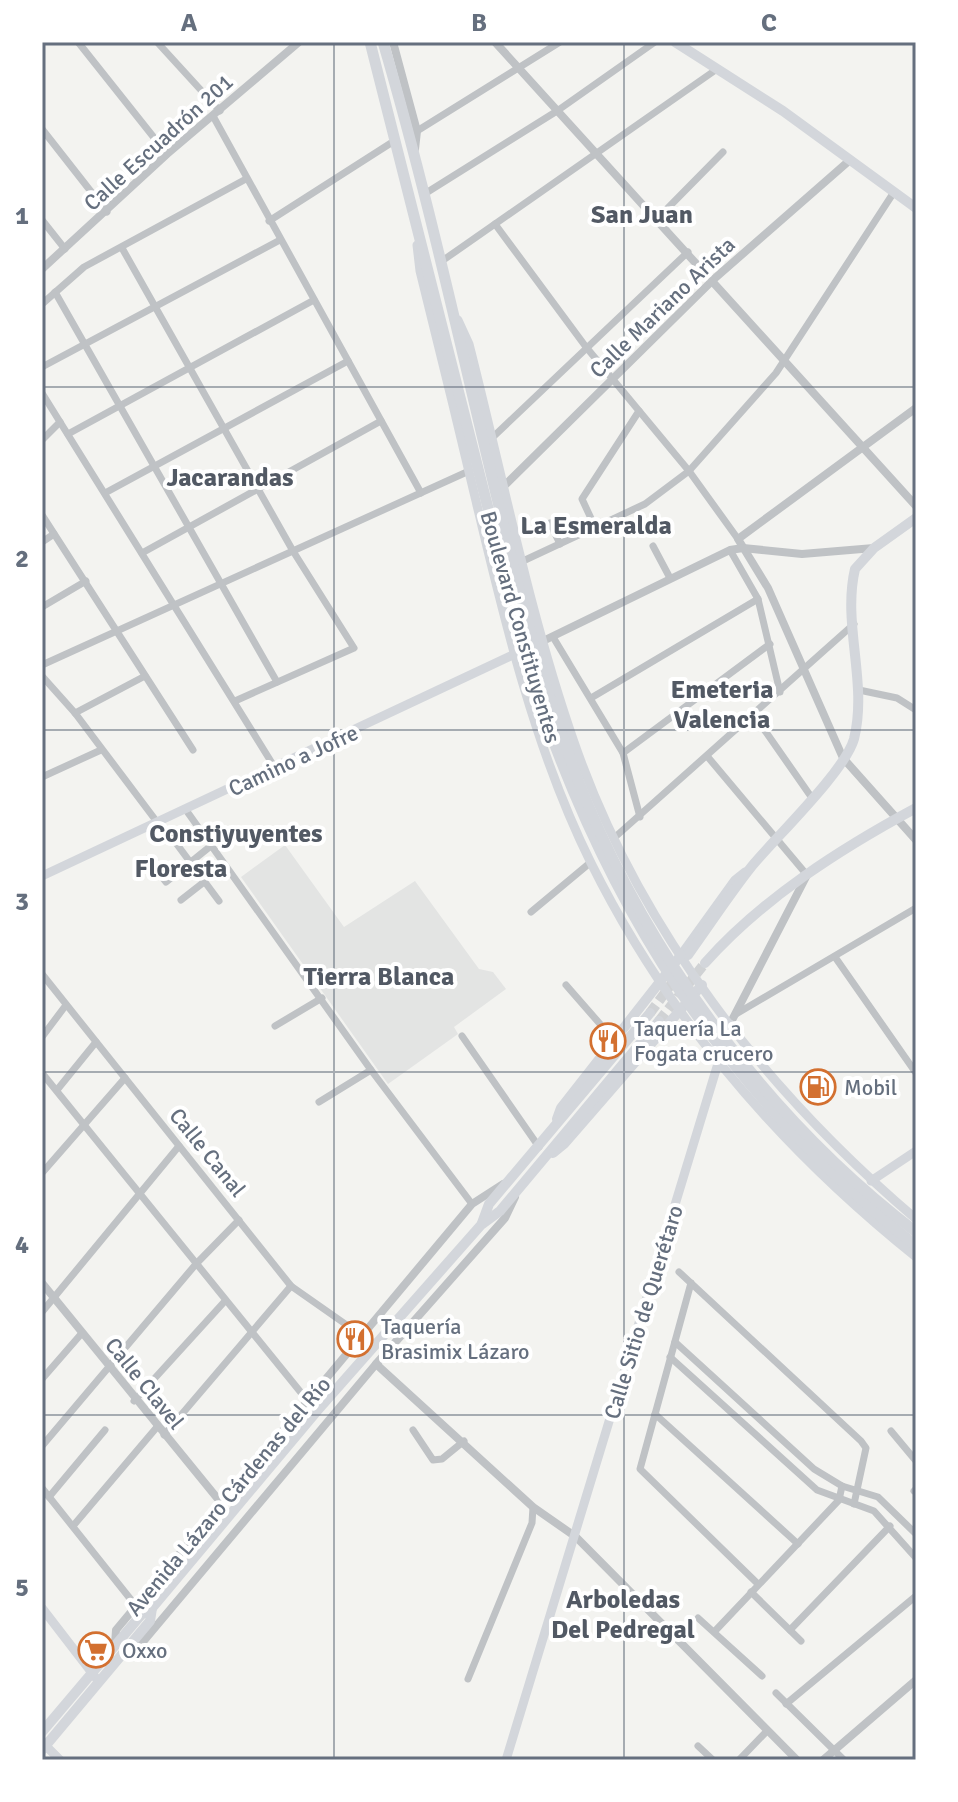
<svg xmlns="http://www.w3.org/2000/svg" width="958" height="1802" font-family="Signika,sans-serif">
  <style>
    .built { fill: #e3e4e3 }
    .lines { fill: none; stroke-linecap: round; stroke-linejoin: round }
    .primary-tunnel { stroke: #d0d2d4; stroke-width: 10; stroke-dasharray: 10 5; stroke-linecap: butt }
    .minor { stroke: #bfc2c5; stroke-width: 7 }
    .tertiary { stroke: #bfc2c5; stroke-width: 8 }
    .secondary { stroke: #d3d6db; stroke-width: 9 }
    .primary { stroke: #d3d6db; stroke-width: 10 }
    .trunk { stroke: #d3d6db; stroke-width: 11 }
    .grid { fill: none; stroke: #656f7e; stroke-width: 2; stroke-opacity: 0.55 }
    .labels { text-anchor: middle; stroke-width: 8; stroke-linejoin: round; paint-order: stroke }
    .street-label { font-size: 22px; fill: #656f7e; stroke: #fff }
    .poi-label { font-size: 22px; fill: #656f7e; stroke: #fff; text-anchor: start }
    .quarter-label { font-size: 26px; font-weight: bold; fill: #525964; stroke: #fff }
    .neatline { fill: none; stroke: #656f7e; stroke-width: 3 }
    .grid-label { font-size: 26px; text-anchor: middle; font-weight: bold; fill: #656f7e }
  </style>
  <rect width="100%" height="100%" fill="#f3f3f0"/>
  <path class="built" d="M285,845l59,82 71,-46 64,88 14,3 13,17 -52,38 4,7 -70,50 -147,-207z"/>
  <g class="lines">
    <g class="primary-tunnel">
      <path d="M650,1013l28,-38"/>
      <path d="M659,1021l46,-58"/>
    </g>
    <g class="minor">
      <path d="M78,42l89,112"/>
      <path d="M157,42l63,69"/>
      <path d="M213,116l208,377"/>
      <path d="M42,129l65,83"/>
      <path d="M417,131l143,-89"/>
      <path d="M426,193l131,-82 98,-69"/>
      <path d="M658,218l65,-66"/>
      <path d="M42,220l23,29"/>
      <path d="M269,221l122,-78"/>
      <path d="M495,224l91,123 103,124 49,68"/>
      <path d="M122,248l171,303 61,97 -119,53"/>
      <path d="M442,261l275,-192"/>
      <path d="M55,292l222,390"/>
      <path d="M42,304l42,-37 162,-88"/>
      <path d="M42,367l238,-127"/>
      <path d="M42,393l233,375"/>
      <path d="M68,434l246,-134"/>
      <path d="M493,437l195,-185"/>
      <path d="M42,440l18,-18"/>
      <path d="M105,493l243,-132"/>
      <path d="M42,515l151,235"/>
      <path d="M550,523l10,21"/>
      <path d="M595,527l-13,-28 57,-88"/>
      <path d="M42,542l12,-8"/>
      <path d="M653,546l17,32"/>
      <path d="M730,550l28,49 22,93"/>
      <path d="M142,553l239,-132"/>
      <path d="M523,561l122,-57 44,-33 87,-98 118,-181"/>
      <path d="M42,607l44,-26"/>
      <path d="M553,637l70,116 17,64"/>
      <path d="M42,665l427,-194"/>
      <path d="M42,676l33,37 82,109"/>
      <path d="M859,690l38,8 19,12"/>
      <path d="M591,698l167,-99"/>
      <path d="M75,713l70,-37"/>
      <path d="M754,715l58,83"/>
      <path d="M623,753l147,-109"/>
      <path d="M707,756l100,119"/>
      <path d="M42,777l59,-27"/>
      <path d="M186,810l185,260 101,134"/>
      <path d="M614,838l240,-214"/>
      <path d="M173,839l46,62"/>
      <path d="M148,859l18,23 46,-37"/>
      <path d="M181,900l23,-18"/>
      <path d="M531,912l60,-50"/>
      <path d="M835,957l81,116"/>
      <path d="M42,974l249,312 70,49"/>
      <path d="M566,985l48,55"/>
      <path d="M736,1014l180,-106"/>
      <path d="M275,1026l47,-28"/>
      <path d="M462,1036l77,111"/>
      <path d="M42,1037l24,-32"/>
      <path d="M42,1073l265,327"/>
      <path d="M57,1090l39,-48"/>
      <path d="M319,1102l52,-32"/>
      <path d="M42,1173l83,-95"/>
      <path d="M679,1272l182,169 5,7 -12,56"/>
      <path d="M691,1283l-51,186 118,115"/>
      <path d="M42,1312l137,-166"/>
      <path d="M675,1342l139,127 28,17 36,11 38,37"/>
      <path d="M670,1357l147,133 57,21 42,47"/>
      <path d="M42,1379l40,-46"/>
      <path d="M134,1401l91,-100"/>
      <path d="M655,1414l143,130"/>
      <path d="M413,1430l20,30 9,-1 22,-18"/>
      <path d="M891,1431l25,30"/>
      <path d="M164,1435l127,-149"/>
      <path d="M42,1446l154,-182 43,-44"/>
      <path d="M42,1488l94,118"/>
      <path d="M914,1491l2,-2"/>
      <path d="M49,1497l56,-67"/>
      <path d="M73,1526l84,-99"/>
      <path d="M751,1592l50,49"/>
      <path d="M698,1618l64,58"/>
      <path d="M790,1630l100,-104"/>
      <path d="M715,1631l124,-131 3,-14"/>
      <path d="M468,1679l64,-156 1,-16"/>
      <path d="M776,1693l68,67"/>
      <path d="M786,1704l130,-108"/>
      <path d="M698,1746l15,14"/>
      <path d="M739,1760l27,-28"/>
    </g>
    <g class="tertiary">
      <path d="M393,42l24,89 -2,18"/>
      <path d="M495,42l421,464"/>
      <path d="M42,269l125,-115 132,-112"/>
      <path d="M916,408l-178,131 30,49 75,170 73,82"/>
      <path d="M505,485l209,-206 136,-119"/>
      <path d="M543,641l187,-91 13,-2 59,6 72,-6"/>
      <path d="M730,1024l77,-149"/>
      <path d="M42,1283l180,221"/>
      <path d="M376,1364l157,143 43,30 221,223"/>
      <path d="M115,1645l1,-15 356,-426 31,-20"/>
      <path d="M125,1652l12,-3 239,-285 129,-146 10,-21"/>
      <path d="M823,1760l93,-80"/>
    </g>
    <g class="secondary">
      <path d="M417,245l3,26c19,77 38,153 56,230 29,122 59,249 115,362 78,157 189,285 325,394"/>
      <path d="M458,320l11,24c34,133 60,269 105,398 65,188 192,349 342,477"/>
      <path d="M42,876l475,-223"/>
      <path d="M681,955l54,-75 10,-8"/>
      <path d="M871,1181l45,-30"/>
      <path d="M42,1608l57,74"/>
      <path d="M46,1746l14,14"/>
      <path d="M506,1760l224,-736"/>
    </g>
    <g class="primary">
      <path d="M675,42l108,69 133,97"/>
      <path d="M688,955c21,-29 41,-60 64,-89 24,-29 93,-95 102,-127 14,-56 -12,-115 1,-170l19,-21 42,-30"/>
      <path d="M705,963c58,-65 135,-114 211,-155"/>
      <path d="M557,1119l4,-11 120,-153"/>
      <path d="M553,1153l11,-9 138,-159"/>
      <path d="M482,1223l7,-19 161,-191"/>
      <path d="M42,1732l99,-117 11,-7 165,-197 164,-186 19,-14 159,-190"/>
      <path d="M42,1750l108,-129 2,-13"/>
    </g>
    <g class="trunk">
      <path d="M370,42l160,632c76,235 193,416 386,572"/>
      <path d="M383,42c44,150 77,303 114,456 24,102 49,204 89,302 69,166 187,323 330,432"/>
    </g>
  </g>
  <path class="grid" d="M334,42v1718M624,42v1718M42,387h874M42,730h874M42,1072h874M42,1415h874"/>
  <defs>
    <symbol id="restaurant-ring" viewBox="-11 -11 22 22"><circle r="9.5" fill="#fff" stroke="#d37030" stroke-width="1.5"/><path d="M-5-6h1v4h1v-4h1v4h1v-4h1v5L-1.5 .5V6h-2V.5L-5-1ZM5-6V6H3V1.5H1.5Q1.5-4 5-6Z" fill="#d37030"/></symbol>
    <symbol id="fuel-ring" viewBox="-11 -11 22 22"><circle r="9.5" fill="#fff" stroke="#d37030" stroke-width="1.5"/><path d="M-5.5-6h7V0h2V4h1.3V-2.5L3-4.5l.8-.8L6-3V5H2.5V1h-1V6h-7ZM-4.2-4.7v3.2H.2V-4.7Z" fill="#d37030"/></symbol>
    <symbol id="supermarket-ring" viewBox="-11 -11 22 22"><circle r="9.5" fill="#fff" stroke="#d37030" stroke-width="1.5"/><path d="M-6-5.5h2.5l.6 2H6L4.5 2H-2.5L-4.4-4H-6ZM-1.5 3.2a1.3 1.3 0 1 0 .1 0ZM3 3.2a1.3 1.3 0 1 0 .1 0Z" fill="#d37030"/></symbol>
  </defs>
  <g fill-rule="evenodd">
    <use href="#restaurant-ring" x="588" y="1021" width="40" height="40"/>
    <use href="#fuel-ring" x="798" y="1067" width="40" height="40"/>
    <use href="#restaurant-ring" x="335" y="1319" width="40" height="40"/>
    <use href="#supermarket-ring" x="76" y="1630" width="40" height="40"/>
  </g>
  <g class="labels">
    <g class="street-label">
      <text transform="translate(158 142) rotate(-42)" y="8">Calle Escuadrón 201</text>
      <text transform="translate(662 307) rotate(-44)" y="8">Calle Mariano Arista</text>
      <text transform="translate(521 627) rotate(74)" y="8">Boulevard Constituyentes</text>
      <text transform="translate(293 760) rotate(-25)" y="8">Camino a Jofre</text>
      <text transform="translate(208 1152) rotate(51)" y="8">Calle Canal</text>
      <text transform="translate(643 1312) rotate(-73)" y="8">Calle Sitio de Querétaro</text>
      <text transform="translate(145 1383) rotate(51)" y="8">Calle Clavel</text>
      <text transform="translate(228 1496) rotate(-50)" y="8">Avenida Lázaro Cárdenas del Río</text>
    </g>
    <g class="poi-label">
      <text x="634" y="1036">Taquería La<tspan x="634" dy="25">Fogata crucero</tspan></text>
      <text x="844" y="1095">Mobil</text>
      <text x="381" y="1334">Taquería<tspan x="381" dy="25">Brasimix Lázaro</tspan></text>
      <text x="122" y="1658">Oxxo</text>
    </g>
    <g class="quarter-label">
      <text x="642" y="223">San Juan</text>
      <text x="230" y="486">Jacarandas</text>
      <text x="596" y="534">La Esmeralda</text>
      <text x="722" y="698">Emeteria<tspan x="722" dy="30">Valencia</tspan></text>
      <text x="236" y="842">Constiyuyentes</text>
      <text x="181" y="877">Floresta</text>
      <text x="379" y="985">Tierra Blanca</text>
      <text x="623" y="1608">Arboledas<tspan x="623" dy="30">Del Pedregal</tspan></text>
    </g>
  </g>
  <rect width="958" height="1802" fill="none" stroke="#ffffff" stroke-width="88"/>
  <rect x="44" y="44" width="870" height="1714" class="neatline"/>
  <g class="grid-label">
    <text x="189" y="31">A</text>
    <text x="479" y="31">B</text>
    <text x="769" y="31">C</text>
    <text x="22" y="224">1</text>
    <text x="22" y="567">2</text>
    <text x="22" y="910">3</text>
    <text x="22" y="1253">4</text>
    <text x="22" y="1596">5</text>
  </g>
</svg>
